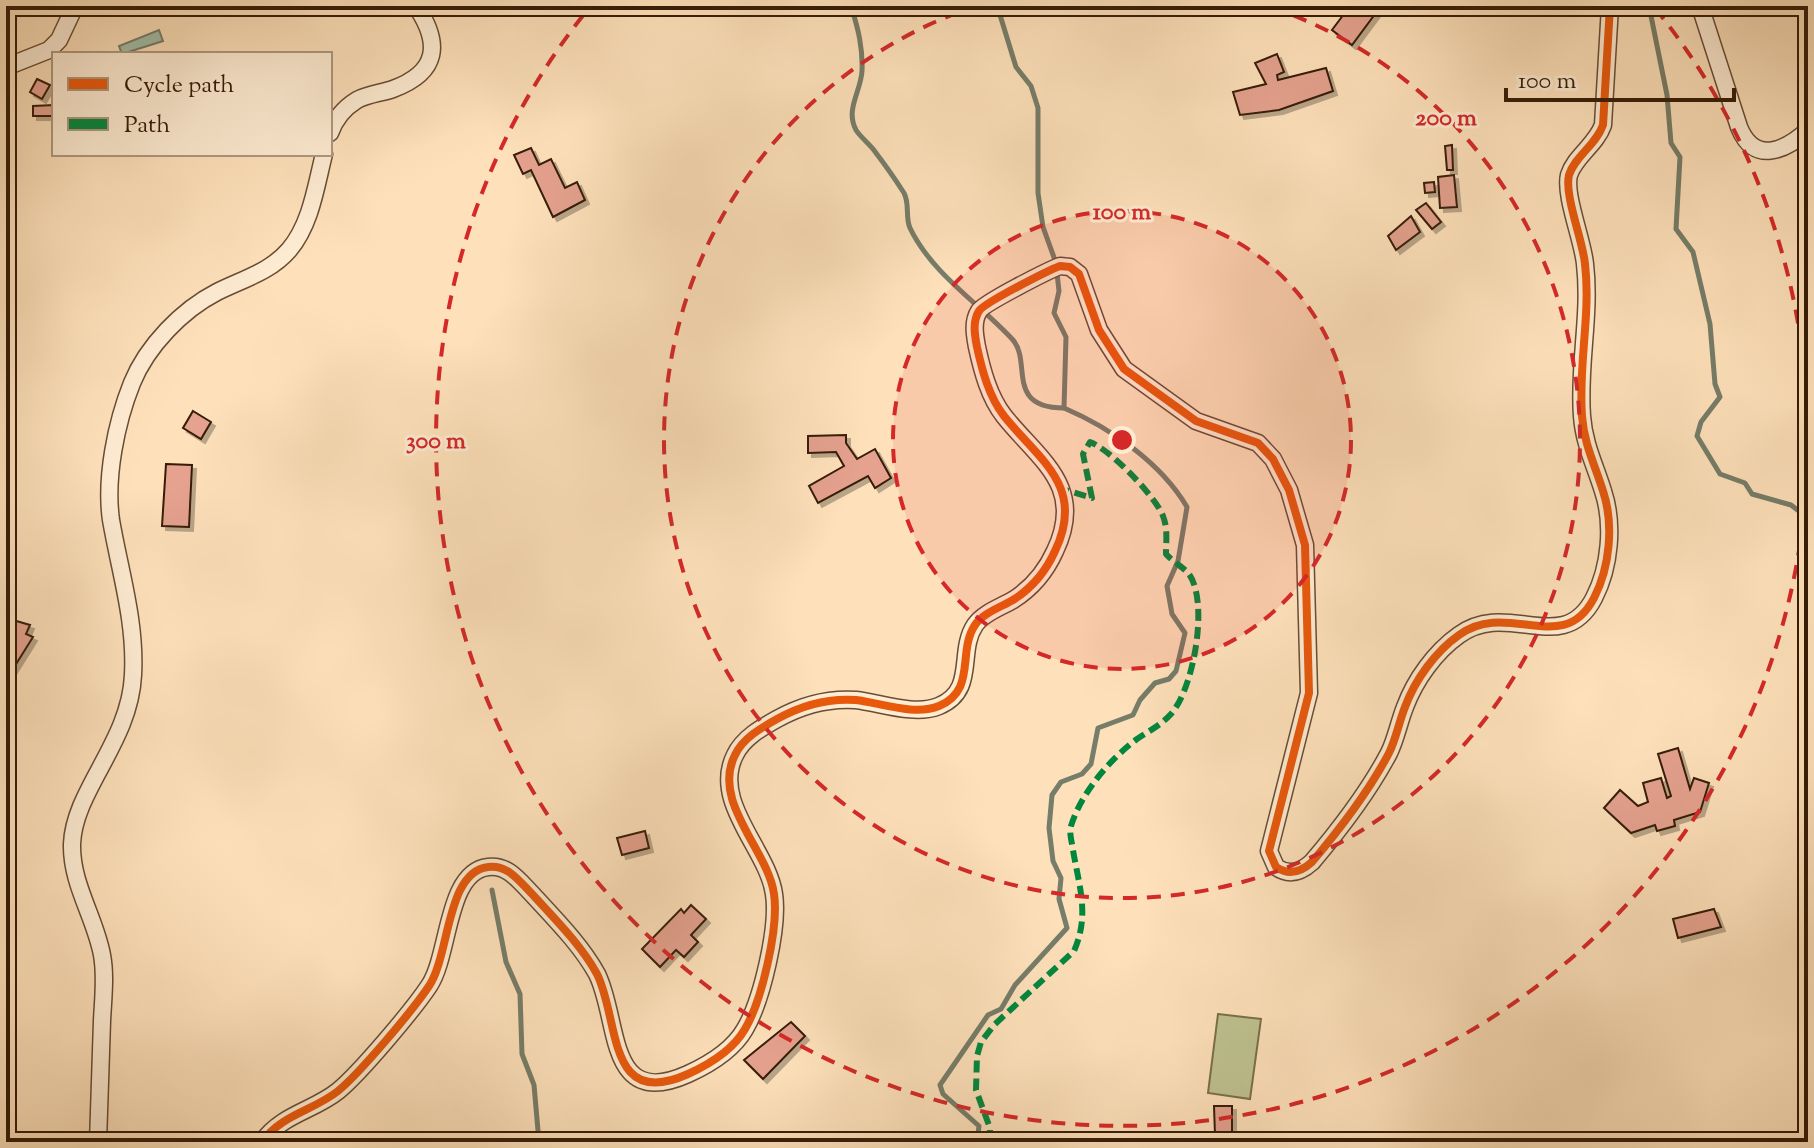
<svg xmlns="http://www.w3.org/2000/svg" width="1814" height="1148" font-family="'Sorts Mill Goudy',serif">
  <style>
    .green { fill: #bfc391; stroke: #7a704c; stroke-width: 2 }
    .water { fill: #a1beaa; stroke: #767d69; stroke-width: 2 }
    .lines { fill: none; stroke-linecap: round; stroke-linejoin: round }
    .stream { stroke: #767d69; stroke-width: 5 }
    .building { fill: #e5a28f; stroke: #351c07; stroke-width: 2; filter: url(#shadow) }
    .street-casing { stroke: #674d34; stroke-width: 19 }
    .street { stroke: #feecd3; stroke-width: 16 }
    .quiet { stroke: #00873e; stroke-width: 6; stroke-dasharray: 12 6; stroke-linecap: butt }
    .cycleway-casing { stroke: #feecd3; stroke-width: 13 }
    .cycleway { stroke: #e8590c; stroke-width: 8 }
    .ring { fill: none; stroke: #d62828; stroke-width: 4; stroke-dasharray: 14 10 }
    .centre { fill: #d62828; stroke: #feecd3; stroke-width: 4 }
    .ring-label { font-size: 24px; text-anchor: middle; font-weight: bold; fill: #d62828; stroke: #feecd3; stroke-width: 6; stroke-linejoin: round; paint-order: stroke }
  </style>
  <defs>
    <filter id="shadow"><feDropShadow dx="4" dy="4" stdDeviation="0" flood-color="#0004"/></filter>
  </defs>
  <rect width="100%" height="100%" fill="#fee1bb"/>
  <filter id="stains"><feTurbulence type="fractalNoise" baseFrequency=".0025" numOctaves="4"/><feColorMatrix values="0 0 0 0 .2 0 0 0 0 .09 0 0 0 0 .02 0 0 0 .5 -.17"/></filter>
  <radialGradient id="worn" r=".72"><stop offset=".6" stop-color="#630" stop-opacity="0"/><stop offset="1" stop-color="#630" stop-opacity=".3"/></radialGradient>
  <path class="green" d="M1218,1014l43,5 -11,80 -42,-6z"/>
  <path class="water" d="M159,30l4,11 -41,13 -3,-8z"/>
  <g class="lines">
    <g class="stream">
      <path d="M851,6c7,22 12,42 11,65 -1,20 -17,39 -6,59 5,8 15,15 20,23 10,13 19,26 28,40 6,11 1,24 6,35 22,46 70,76 103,112 19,22 -8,68 51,68"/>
      <path d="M987,6l13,9 16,52 15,19 7,22v85l5,34 13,36"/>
      <path d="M1649,6l18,89 4,48 9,14 -4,72 17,23 17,72 5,60 5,13 -19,25 -4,14 23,38 25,9 7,11 39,11 17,13"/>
      <path d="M492,890l14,72 14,32 2,60 12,31 5,57"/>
      <path d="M977,1142l2,-16 -36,-32 -3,-9 48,-70 13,-6 14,-24 52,-57 -8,-29 2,-21 -8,-17 -4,-33 3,-33 9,-13 21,-8 9,-10 7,-36 35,-13 7,-15 15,-17 14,-4 7,-8 9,-38 -13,-19 -5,-28 11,-25 9,-54c-26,-44 -76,-79 -123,-99l2,-71 -12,-24 5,-22 -2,-18"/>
    </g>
  </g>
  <g class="building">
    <path d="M1350,6h31l-29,39 -20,-15z"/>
    <path d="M1277,54l7,18 -7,3 1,5 48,-12 7,23 -54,19 -39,5 -7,-23 33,-8 -11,-21z"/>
    <path d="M37,79l13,6 -8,14 -12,-7z"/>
    <path d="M54,105v11h-21v-10z"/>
    <path d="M1452,145l1,25h-6l-2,-24z"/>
    <path d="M531,148l8,17 12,-6 14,29 12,-6 8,18 -32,17 -22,-47 -8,4 -9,-19z"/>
    <path d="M1454,175l3,32 -17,1 -2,-31z"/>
    <path d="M1434,182l1,10 -10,1 -1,-10z"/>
    <path d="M1426,203l15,19 -9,7 -16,-19z"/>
    <path d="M1411,216l9,16 -24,18 -8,-14z"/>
    <path d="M193,411l18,11 -10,17 -18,-11z"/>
    <path d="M846,435v8l11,16 18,-10 16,29 -16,10 -7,-12 -50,27 -9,-17 35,-20 -8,-14 -28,1v-17z"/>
    <path d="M166,464l26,1 -3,62 -27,-1z"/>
    <path d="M6,618l24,7 -4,9 7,3 -20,32 -7,-3z"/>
    <path d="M1678,748l12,41 4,-11 15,5 -9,29 -26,8 1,6 -18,5 -2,-6 -24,8 -27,-25 16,-18 18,16 10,-4 -5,-19 18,-5 6,20 4,-2 -13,-42z"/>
    <path d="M645,831l4,17 -27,7 -5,-17z"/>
    <path d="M691,905l15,14 -15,16 7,7 -14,15 -8,-7 -16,17 -18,-18 39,-40 3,4z"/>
    <path d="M1714,909l7,18 -43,11 -5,-19z"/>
    <path d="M791,1022l14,14 -42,43 -19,-19z"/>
    <path d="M1214,1106h18v28l-17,1z"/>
  </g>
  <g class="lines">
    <defs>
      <g id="street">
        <path d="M1700,6l39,121c15,38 46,24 69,3"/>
        <path d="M6,67l43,-17 10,-10 16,-34"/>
        <path d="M330,133c5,-14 14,-25 27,-33 11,-6 25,-7 36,-11 46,-17 48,-46 23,-83"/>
        <path d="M98,1142c1,-40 3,-81 4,-121 1,-22 4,-45 0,-66 -7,-38 -31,-71 -30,-111 2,-54 58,-102 61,-169 3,-53 -13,-103 -22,-155 -6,-42 5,-97 21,-137 15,-37 50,-73 85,-91 26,-13 53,-20 72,-42 22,-26 27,-64 35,-96"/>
        <path d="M262,1142c20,-28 51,-31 76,-51 22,-18 75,-81 91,-105 21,-31 17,-114 59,-119 20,-3 32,15 45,28 22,24 48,50 64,79 23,46 9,137 91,100 22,-10 45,-24 57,-45 17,-29 34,-102 29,-135 -6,-44 -63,-92 -39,-139 8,-17 26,-27 42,-36 25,-14 50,-21 79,-19 25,3 59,16 83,6 38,-16 18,-54 36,-81 8,-12 26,-18 38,-25 19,-12 33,-29 42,-49 31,-65 -16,-91 -51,-135 -15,-19 -22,-46 -27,-69 -2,-11 -5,-25 2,-36 5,-8 68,-40 81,-45l10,1 9,7 20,56 25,39 72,52 62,22 15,16 16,31 16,55 4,148 -40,158 7,16c13,9 25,5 36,-5 28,-33 57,-71 77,-109 7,-14 10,-31 16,-46 10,-27 30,-55 54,-72 49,-36 104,23 135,-37 16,-31 20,-74 9,-107 -8,-26 -19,-47 -21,-75 -4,-51 9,-101 3,-152 -2,-23 -21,-69 -16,-89 6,-19 27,-30 34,-50l7,-119"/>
      </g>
    </defs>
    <use href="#street" class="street-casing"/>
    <use href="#street" class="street"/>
    <path class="quiet" d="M990,1142v-14l-14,-38 1,-34 4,-14 13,-17 80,-74c16,-36 5,-65 -1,-101 -1,-8 -4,-16 -2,-24 10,-33 39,-67 66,-87 12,-8 24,-14 34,-25 23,-26 38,-112 18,-140 -6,-7 -17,-13 -23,-20 0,-13 2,-25 -3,-38 -7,-19 -52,-66 -73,-74l-7,12 9,44 -30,-9"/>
    <defs>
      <path id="cycleway" d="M262,1142c20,-28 51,-31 76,-51 22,-18 75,-81 91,-105 21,-31 17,-114 59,-119 20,-3 32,15 45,28 22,24 48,50 64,79 23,46 9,137 91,100 22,-10 45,-24 57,-45 17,-29 34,-102 29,-135 -6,-44 -63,-92 -39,-139 8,-17 26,-27 42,-36 25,-14 50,-21 79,-19 25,3 59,16 83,6 38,-16 18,-54 36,-81 8,-12 26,-18 38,-25 19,-12 33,-29 42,-49 31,-65 -16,-91 -51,-135 -15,-19 -22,-46 -27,-69 -2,-11 -5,-25 2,-36 5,-8 68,-40 81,-45l10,1 9,7 20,56 25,39 72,52 62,22 15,16 16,31 16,55 4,148 -40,158 7,16c13,9 25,5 36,-5 28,-33 57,-71 77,-109 7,-14 10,-31 16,-46 10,-27 30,-55 54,-72 49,-36 104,23 135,-37 16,-31 20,-74 9,-107 -8,-26 -19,-47 -21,-75 -4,-51 9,-101 3,-152 -2,-23 -21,-69 -16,-89 6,-19 27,-30 34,-50l7,-119"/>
    </defs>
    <use href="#cycleway" class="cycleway-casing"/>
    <use href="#cycleway" class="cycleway"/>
  </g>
  <circle cx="1122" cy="440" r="229" fill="#d62828" fill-opacity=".12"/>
  <g class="ring">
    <circle cx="1122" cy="440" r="229"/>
    <path d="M1271 7A458 458 0 1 1 973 7"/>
    <path d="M1808 446A686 686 0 1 1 589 8M1655 8A686 686 0 0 1 1808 434"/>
  </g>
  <circle cx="1122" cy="440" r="12" class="centre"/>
  <g class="ring-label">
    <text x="1446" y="125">200 m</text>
    <text x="1122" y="219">100 m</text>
    <text x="436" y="448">300 m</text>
  </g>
  <rect width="1814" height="1148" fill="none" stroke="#fee1bb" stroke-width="32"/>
  <rect x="8" y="8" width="1798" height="1132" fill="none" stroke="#351c07" stroke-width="4"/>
  <rect x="16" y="16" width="1782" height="1116" fill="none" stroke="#351c07" stroke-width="2"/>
  <rect x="52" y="52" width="280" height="104" fill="#feecd3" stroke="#ae9981" stroke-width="2"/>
  <rect x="68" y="78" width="40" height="12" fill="#e8590c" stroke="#ae9981" stroke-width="2"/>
  <text x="124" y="92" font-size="24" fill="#351c07">Cycle path</text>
  <rect x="68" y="118" width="40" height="12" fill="#00873e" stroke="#ae9981" stroke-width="2"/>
  <text x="124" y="132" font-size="24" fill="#351c07">Path</text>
  <path d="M1506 88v12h228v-12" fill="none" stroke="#351c07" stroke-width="4"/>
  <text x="1518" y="88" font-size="24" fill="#351c07" stroke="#feecd3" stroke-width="6" paint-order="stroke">100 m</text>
  <rect width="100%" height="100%" filter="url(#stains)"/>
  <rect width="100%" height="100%" fill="url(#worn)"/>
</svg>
